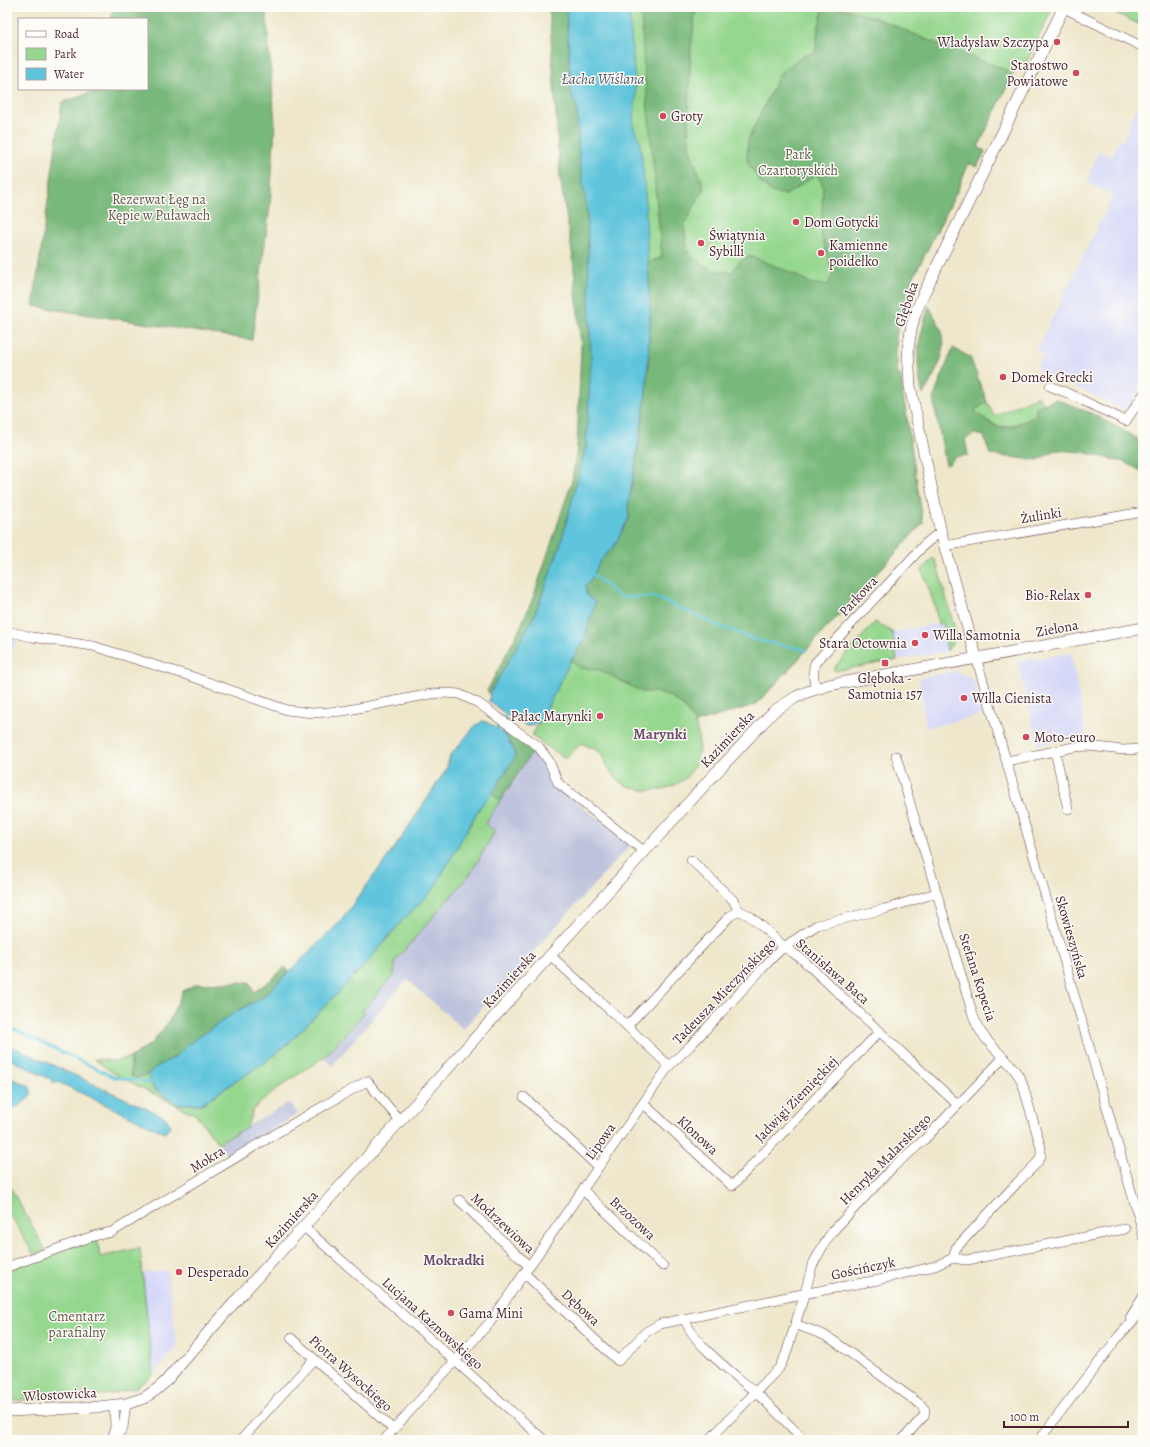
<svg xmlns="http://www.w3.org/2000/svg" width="1150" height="1447" font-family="Alegreya,serif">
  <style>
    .built { fill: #d6d8f8 }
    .industrial { fill: #bec3dd }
    .green { fill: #96d78f; stroke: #707b5d }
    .forest { fill: #78b87a; stroke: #616c52 }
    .water { fill: #5ec4dc; stroke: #547284 }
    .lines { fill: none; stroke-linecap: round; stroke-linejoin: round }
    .stream { stroke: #5ec4dc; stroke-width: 2.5 }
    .minor-casing { stroke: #633d43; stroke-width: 10 }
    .major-casing { stroke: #633d43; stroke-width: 12 }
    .minor { stroke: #fff; stroke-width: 9 }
    .major { stroke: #fff; stroke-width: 11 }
    .poi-dot { fill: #d1495b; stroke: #fdfcf7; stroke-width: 1.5 }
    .labels { text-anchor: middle; stroke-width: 3; stroke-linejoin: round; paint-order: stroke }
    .poi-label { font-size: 14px; fill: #4a1f2b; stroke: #fdfcf7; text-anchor: start }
    .park-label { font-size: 14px; fill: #615649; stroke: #fdfcf7 }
    .street-label { font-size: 14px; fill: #4a1f2b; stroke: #fdfcf7 }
    .water-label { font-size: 15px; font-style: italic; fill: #515969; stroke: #fdfcf7 }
    .neighbourhood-label { font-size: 15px; font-weight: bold; fill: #6f4c6c; stroke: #fdfcf7 }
  </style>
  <rect width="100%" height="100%" fill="#fdfcf7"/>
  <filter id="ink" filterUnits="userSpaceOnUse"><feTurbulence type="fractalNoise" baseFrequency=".025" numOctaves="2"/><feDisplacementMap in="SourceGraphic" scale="8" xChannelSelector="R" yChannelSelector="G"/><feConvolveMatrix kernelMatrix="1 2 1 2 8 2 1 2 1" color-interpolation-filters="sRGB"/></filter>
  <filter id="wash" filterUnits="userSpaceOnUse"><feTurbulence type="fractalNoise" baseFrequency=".012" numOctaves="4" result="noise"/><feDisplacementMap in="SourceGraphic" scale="16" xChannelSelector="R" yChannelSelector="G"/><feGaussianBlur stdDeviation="0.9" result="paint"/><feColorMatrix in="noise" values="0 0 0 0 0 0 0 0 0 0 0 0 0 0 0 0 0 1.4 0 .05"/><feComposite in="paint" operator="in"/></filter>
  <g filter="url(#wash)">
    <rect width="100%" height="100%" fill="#eee7cb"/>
    <g class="built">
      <path d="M1143,96v287l-15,25 -4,1 -71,-32 -15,-5 -1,-6 6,-12 -7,-3 77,-156 -26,-12 11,-32 14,5 7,-17 4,2 5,-10v-4z"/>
      <path d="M942,623l5,28 -50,9 -5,-28z"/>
      <path d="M7,636l11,3 -11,21z"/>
      <path d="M1071,653l15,81 -48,11 -20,-83z"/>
      <path d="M956,671l18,9 8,35 -56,13 -7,-50z"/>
      <path d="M167,1270l10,77 -24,28 -11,-102z"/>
    </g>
    <g class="industrial">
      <path d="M532,752l10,8 5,20 84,64 -168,185 -55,-49 -5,4 -71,82 -8,-9 40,-44 -2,-2 32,-36 1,-14 100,-130 -10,-7z"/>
      <path d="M290,1102l8,12 -71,42 -9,-13z"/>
    </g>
    <g class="green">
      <path d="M628,7h425l-29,61 -7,-3 -39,82 7,4 -8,16 -8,-4 -11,26 -46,91 -2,6 3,2c-5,12 -9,23 -14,34 -5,12 -2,41 -1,54l2,-1 23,148 -166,181 -62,19c6,18 6,34 -5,50 -15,20 -51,23 -71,8 -6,-5 -11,-13 -14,-20 -2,-2 -2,-6 -4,-8 -5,-4 -14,-7 -20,-10l-15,16 -34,-23 39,-76 19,-78 10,-21 29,-552z"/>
      <path d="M1103,7h40v19z"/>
      <path d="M1038,396l6,8 -8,3v9c-31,13 -34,17 -62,-5l13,-9 7,14z"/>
      <path d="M933,558l3,3 21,76 -10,14 -4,-28 -5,1 -3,-17 -13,-37z"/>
      <path d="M875,622l17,10 5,28 -62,11 -2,-2z"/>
      <path d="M492,793l8,8 -15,23 10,7 -24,42 -76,88 -1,14 -32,36 2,2 -40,44 -43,29 -28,23 -6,18 -29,16 -22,-28 -78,-39 -24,-17 21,2 16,-4v19l6,2 11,-4 5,14 24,16h25l63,-42 25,-20 74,-76 37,-44 32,-32 47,-83z"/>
      <path d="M7,1182l39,68 -12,5 -27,-46z"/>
      <path d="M97,1236l3,21 40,-9 13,127 -16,12 -25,7 -105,7v-131z"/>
    </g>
    <g class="forest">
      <path d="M113,7h153l9,118 -5,81 -18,134 -219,-34 29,-203 39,-14h46v-70h-36z"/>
      <path d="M549,7h17l5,84 6,18 2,49 8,50 4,152 -5,88 -26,98 -26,71 -44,76 -3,-2 32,-61 14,-32 39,-117 5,-34 4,-101 -8,-88 -13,-81z"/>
      <path d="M628,7h68l-5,41 -3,67 1,32 15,41 -20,38 4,26 10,10 17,9 17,1 7,-10 7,-5h8l40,17 18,10 16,1 5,-12 -12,-39 2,-48 -6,-12 -31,21 -14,-3 -12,-10 -13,-21 1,-21 32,-67 22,-17 13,-3 3,-24 5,-19c24,-10 90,25 115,34 23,9 46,18 68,26l6,6 -34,71 7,4 -8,16 -8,-4 -11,26 -46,91 -2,6 3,2c-5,12 -9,23 -14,34 -5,12 -2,41 -1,54l2,-1 23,148 -166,181 -62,19 -10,-15 -14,-11 -16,-5h-13l-42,-22 -21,-2 -8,-8 12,-17 4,-48 -2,-10 5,-3 10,-21 14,-15 15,-28 -1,-11c7,-41 16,-83 19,-124 3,-40 3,-80 1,-120l14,-6 -18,-188 -3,-59 -12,-1z"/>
      <path d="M929,306c4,9 10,17 13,26 7,22 -9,44 -19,63 -9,-36 -5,-54 6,-89z"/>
      <path d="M953,348l17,9 17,45 -13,9c7,5 16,14 24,16 12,3 27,-7 38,-11v-9l20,-8 37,15 49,27 -3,4 4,6v21l-19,-10 -42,-10 -26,-2 -18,10 -48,-5 -6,-19 -10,-2 -9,5 3,16 -13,2 -6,7 -3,1 -13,-66z"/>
      <path d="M504,730l28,22 -32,49 -8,-8 23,-37 -3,-11 -10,-13z"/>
      <path d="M285,967l4,4 -27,27 -25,13 -50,34 -12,12 -19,10 -8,7 -11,4 -6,-3v-18l21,-14 17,-22 14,-30 13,-7 53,-2 5,10 18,-13z"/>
    </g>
    <g class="water">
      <path d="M566,7h62l1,2 7,87 -3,30 7,15 5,51 5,122 -3,69 -5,39 -14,85 1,11 -15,28 -14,15 -10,21 -5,3 2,10 8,7 -12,41 -12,17 -31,62 -13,4 -24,-14 -14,-11 1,-8 44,-76 26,-71 26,-98 5,-88 -4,-152 -8,-50 -2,-49 -6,-18z"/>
      <path d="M483,721c17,6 28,18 32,35l-22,36 -13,15 -47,83 -32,32 -37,44 -74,76 -25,20 -64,42h-24l-24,-16 -5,-14 8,-7 19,-10 12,-12 50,-34 25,-13 77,-75 56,-76 51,-77 4,-14 25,-30z"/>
      <path d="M7,1044l158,73 2,2 3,7 -5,7 -107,-51 -3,2 -5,-5 -43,-21z"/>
      <path d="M7,1076l22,10 3,7 -5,7 -20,13z"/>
    </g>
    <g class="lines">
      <g class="stream">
        <path d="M594,575l26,22h35l60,27 41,16 50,10"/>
        <path d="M497,729l11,-17"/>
        <path d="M7,1026l107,51 39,6"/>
      </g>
    </g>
  </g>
  <g filter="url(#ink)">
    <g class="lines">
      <defs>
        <g id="minor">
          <path d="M1064,8l79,39"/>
          <path d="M1050,386l15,6 61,29 17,-26"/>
          <path d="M944,546l199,-34"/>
          <path d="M7,631l25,6 61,9 100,31 94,33 25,3 31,-2 88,-17 14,-1 14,1 19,9 60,43 11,15 9,22 87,69"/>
          <path d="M976,657l165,568 2,12"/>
          <path d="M816,688c-3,-9 -4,-16 -1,-25l110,-119 10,-8 6,-3"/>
          <path d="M1055,751l13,58"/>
          <path d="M896,756l77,259c2,6 4,12 8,17 12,19 31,29 41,50l19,66v8l-4,7 -20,20 -61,65 -3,10"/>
          <path d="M1007,761l67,-14 15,-1 34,4 20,-1"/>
          <path d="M691,860l42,40 6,11c13,3 30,23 41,32 7,6 15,11 23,17l155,145"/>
          <path d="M627,1026l103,-110 9,-5"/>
          <path d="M669,1066l21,-20 83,-89 11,-10 33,-22 68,-16 51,-16"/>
          <path d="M524,1097l74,70"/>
          <path d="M644,1104l88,82 148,-155"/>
          <path d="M583,1190l80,76"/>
          <path d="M459,1200l70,66"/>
          <path d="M304,1227l240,213"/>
          <path d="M7,1267l86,-31 19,-4 175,-105 80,-46 33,40"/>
          <path d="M524,1273l94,88 28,-29 14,-8 132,-28 86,-16 57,-14 18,-8 12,2 8,-1 152,-30"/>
          <path d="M1130,1318l13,-21"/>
          <path d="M685,1319c7,25 51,56 70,73 17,15 33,32 49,48"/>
          <path d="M795,1324l29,11 10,6 87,64 4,5 -1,6 -22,24"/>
          <path d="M291,1338l102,91"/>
          <path d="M113,1437l2,-11 -1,-20"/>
          <path d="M110,1440l10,-8 3,-4 3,-24"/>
          <path d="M241,1440l73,-81"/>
          <path d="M384,1440l107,-119 178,-255 -42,-40 -77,-71"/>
          <path d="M709,1440l70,-72 7,-14 19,-61 7,-27 12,-22 8,-12 61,-65 31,-27 80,-83"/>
          <path d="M1039,1440l80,-104 24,-26"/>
        </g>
        <g id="major">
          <path d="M976,657l-35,-124 -31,-147 -2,-37 3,-19 4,-16 9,-21 140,-286"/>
          <path d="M7,1411l91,-4 28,-3 18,-6 12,-8 9,-8 75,-86 160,-175 311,-343 63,-67 22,-14 11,-5 22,-7 314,-57"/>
        </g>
      </defs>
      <use href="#minor" class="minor-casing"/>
      <use href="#major" class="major-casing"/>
      <use href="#minor" class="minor"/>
      <use href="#major" class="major"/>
    </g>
  </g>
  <g class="poi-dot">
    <circle cx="1057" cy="42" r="4"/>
    <circle cx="1076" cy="73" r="4"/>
    <circle cx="663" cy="116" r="4"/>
    <circle cx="796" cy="222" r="4"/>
    <circle cx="701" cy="243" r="4"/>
    <circle cx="821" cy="253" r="4"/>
    <circle cx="1003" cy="377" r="4"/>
    <circle cx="1088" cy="595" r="4"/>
    <circle cx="925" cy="635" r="4"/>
    <circle cx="915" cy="643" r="4"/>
    <rect x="881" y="659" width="8" height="8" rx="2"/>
    <circle cx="964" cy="698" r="4"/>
    <circle cx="600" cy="716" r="4"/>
    <circle cx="1026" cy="737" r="4"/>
    <circle cx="179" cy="1272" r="4"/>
    <circle cx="451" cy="1313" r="4"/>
  </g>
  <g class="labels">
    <g class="poi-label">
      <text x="1049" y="47" text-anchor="end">Władysław Szczypa</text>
      <text x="1068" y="70" text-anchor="end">Starostwo<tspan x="1068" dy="16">Powiatowe</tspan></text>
      <text x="671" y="121">Groty</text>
      <text x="804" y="227">Dom Gotycki</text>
      <text x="709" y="240">Świątynia<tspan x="709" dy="16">Sybilli</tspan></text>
      <text x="829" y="250">Kamienne<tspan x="829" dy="16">poidełko</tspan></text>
      <text x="1011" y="382">Domek Grecki</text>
      <text x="1080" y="600" text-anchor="end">Bio-Relax</text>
      <text x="933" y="640">Willa Samotnia</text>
      <text x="907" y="648" text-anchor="end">Stara Octownia</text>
      <text x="885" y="683" text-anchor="middle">Głęboka -<tspan x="885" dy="16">Samotnia 157</tspan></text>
      <text x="972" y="703">Willa Cienista</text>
      <text x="592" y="721" text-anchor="end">Pałac Marynki</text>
      <text x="1034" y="742">Moto-euro</text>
      <text x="187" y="1277">Desperado</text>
      <text x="459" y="1318">Gama Mini</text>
    </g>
    <g class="park-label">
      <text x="798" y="159">Park<tspan x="798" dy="16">Czartoryskich</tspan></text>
      <text x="159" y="204">Rezerwat Łęg na<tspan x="159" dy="16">Kępie w Puławach</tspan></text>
      <text x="77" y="1321">Cmentarz<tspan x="77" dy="16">parafialny</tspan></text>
    </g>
    <g class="street-label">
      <text transform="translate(906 304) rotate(-71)" y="5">Głęboka</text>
      <text transform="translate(1041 515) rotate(-9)" y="5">Żulinki</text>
      <text transform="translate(858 596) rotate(-47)" y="5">Parkowa</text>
      <text transform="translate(1057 628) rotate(-10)" y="5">Zielona</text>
      <text transform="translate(727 739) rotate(-47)" y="5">Kazimierska</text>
      <text transform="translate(1072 937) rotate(74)" y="5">Skowieszyńska</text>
      <text transform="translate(833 971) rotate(41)" y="5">Stanisława Baca</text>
      <text transform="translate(978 977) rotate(72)" y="5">Stefana Kopecia</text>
      <text transform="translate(509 979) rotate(-48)" y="5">Kazimierska</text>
      <text transform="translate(724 991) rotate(-46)" y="5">Tadeusza Mieczyńskiego</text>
      <text transform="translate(796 1099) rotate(-46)" y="5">Jadwigi Ziemięckiej</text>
      <text transform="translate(698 1135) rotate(43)" y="5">Klonowa</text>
      <text transform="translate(600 1141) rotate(-54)" y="5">Lipowa</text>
      <text transform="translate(207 1159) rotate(-32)" y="5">Mokra</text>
      <text transform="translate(885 1159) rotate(-45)" y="5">Henryka Malarskiego</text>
      <text transform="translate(633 1218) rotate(43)" y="5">Brzozowa</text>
      <text transform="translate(291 1219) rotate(-48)" y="5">Kazimierska</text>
      <text transform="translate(503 1223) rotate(43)" y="5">Modrzewiowa</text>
      <text transform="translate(863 1268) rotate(-12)" y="5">Gościńczyk</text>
      <text transform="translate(581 1307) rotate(43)" y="5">Dębowa</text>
      <text transform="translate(433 1323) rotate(42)" y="5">Lucjana Kaznowskiego</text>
      <text transform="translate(351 1373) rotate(42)" y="5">Piotra Wysockiego</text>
      <text transform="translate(60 1394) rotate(-3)" y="5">Włostowicka</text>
    </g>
    <g class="water-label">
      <text x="603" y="84">Łacha Wiślana</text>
    </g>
    <g class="neighbourhood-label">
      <text x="660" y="739">Marynki</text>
      <text x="454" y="1265">Mokradki</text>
    </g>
  </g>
  <rect width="1150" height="1447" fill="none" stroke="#fdfcf7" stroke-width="24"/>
  <rect x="18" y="18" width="130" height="72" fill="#fdfcf7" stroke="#b5a4a5"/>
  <rect x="26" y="31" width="20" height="6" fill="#ffffff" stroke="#b5a4a5"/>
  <text x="54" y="38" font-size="12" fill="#4a1f2b">Road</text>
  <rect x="26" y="48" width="20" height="12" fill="#96d78f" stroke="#b5a4a5"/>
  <text x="54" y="58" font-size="12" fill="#4a1f2b">Park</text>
  <rect x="26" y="68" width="20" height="12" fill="#5ec4dc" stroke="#b5a4a5"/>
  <text x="54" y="78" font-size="12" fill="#4a1f2b">Water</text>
  <path d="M1004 1421v6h124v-6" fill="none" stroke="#4a1f2b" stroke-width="2"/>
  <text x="1010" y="1421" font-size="12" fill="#4a1f2b" stroke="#fdfcf7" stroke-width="3" paint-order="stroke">100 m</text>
</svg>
